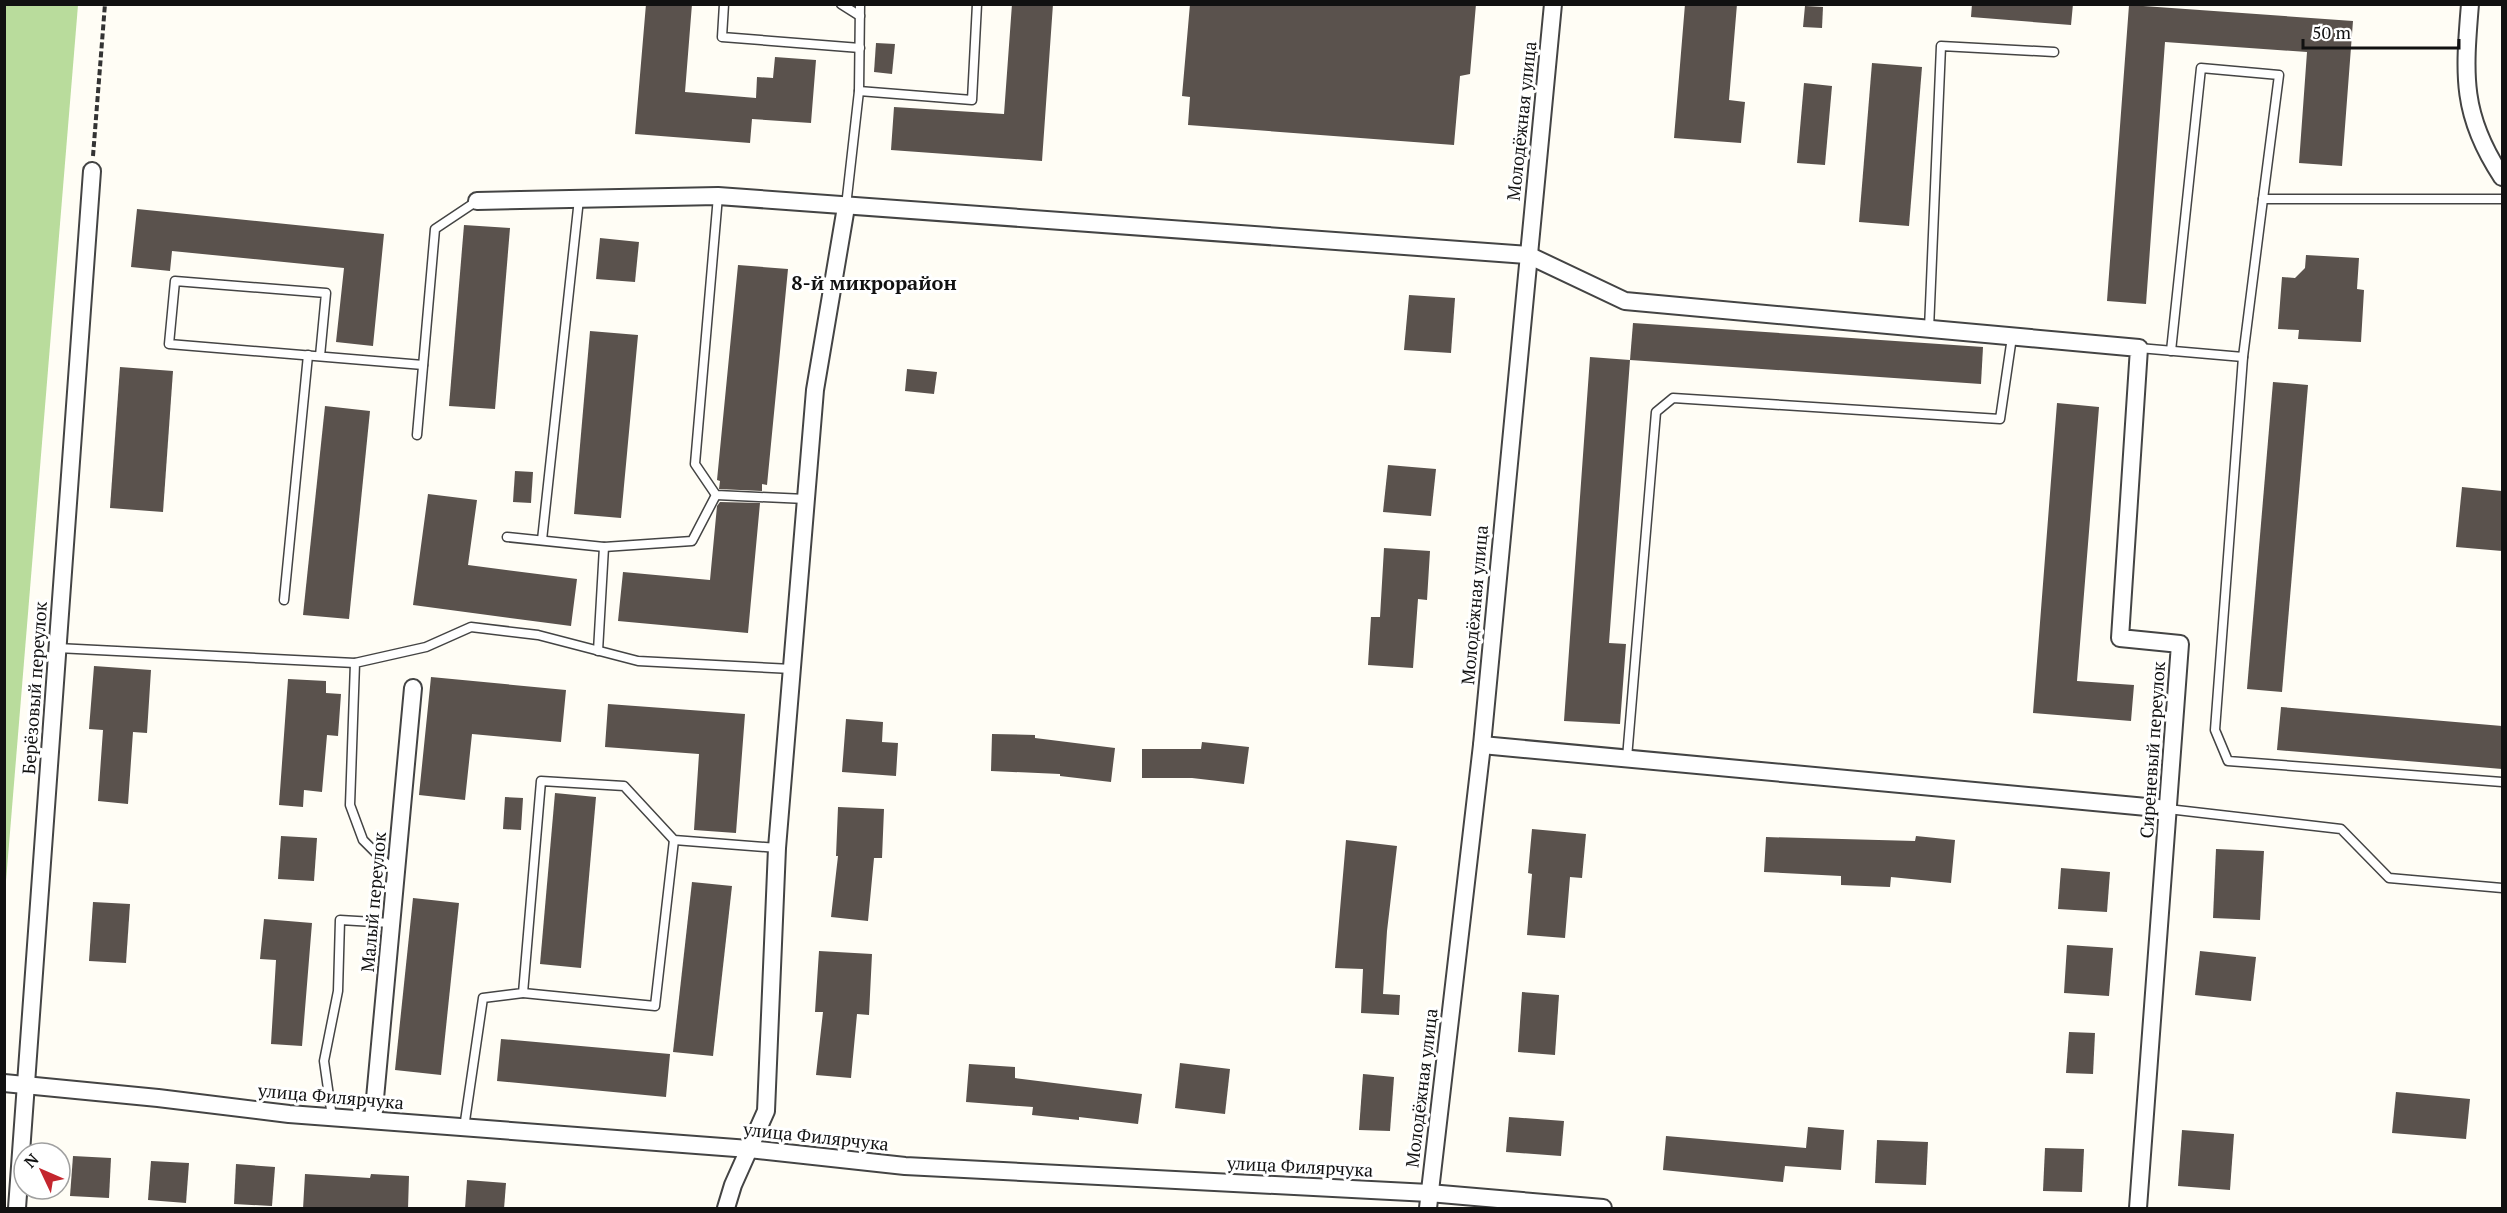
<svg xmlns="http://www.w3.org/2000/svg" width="2507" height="1213" font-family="'PT Serif',serif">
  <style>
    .forest { fill: #b9dc9c }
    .building { fill: #5a524d }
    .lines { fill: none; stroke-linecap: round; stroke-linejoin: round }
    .lane-casing { stroke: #444; stroke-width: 11 }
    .street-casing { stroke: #444; stroke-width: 20 }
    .path { stroke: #333; stroke-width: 4; stroke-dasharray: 6 3; stroke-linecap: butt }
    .lane { stroke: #fff; stroke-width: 8 }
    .street { stroke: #fff; stroke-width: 16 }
    .labels { text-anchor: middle; stroke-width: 6; stroke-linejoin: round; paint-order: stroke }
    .street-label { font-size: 18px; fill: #111; stroke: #fff }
    .neighbourhood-label { font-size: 20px; font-weight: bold; fill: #111; stroke: #fff }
  </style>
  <rect width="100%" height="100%" fill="#fffdf5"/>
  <path class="forest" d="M5,4l73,1 -73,888 -1,-888z"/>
  <g class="building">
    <path d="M646,4h46l-7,88 71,6 1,-21 16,1 2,-21 41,3 -5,63 -59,-4 -2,24 -115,-9z"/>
    <path d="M1012,4h41l-11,157 -151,-11 3,-43 110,7z"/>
    <path d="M1190,4h286l-6,70 -10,2 -6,69 -266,-20 2,-28 -8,-1z"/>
    <path d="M1685,4h52l-8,96 16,2 -4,41 -67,-5z"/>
    <path d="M1972,4h101l-2,21 -100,-8z"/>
    <path d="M2129,5l224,16 -11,145 -43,-3 8,-111 -142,-10 -19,262 -39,-3z"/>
    <path d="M1805,6l18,1 -1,21 -19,-1z"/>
    <path d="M876,43l19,1 -3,30 -18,-2z"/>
    <path d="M1872,63l50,4 -13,159 -50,-4z"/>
    <path d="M1804,83l28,3 -7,79 -28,-2z"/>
    <path d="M137,209l247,25 -11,112 -37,-4 8,-74 -172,-17 -2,20 -39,-4z"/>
    <path d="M464,225l46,3 -15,181 -46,-3z"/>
    <path d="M600,238l39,4 -4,40 -39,-3z"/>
    <path d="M2306,255l53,3 -2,31 7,1 -3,52 -63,-3 1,-9 -21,-1 4,-52 13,1 10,-10z"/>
    <path d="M738,265l50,4 -21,216 -5,-1v7l-43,-2 1,-8 -3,-1z"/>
    <path d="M1409,295l46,3 -4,55 -47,-3z"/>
    <path d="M1633,323l350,24 -2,37 -351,-24z"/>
    <path d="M590,331l48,4 -17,183 -47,-4z"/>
    <path d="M1590,357l40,3 -21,283 17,1 -6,80 -56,-3z"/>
    <path d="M120,367l53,4 -10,141 -53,-4z"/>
    <path d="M907,369l30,3 -3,22 -29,-3z"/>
    <path d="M2273,382l35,3 -26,307 -35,-3z"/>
    <path d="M2057,403l42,4 -22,274 57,4 -3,36 -98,-8z"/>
    <path d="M325,406l45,5 -21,208 -46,-4z"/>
    <path d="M1388,465l48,4 -5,47 -48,-4z"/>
    <path d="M515,471l18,1 -2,31 -18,-1z"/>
    <path d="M2462,487l40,4v60l-46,-4z"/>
    <path d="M428,494l49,6 -9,65 109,14 -6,47 -158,-21z"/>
    <path d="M720,502l40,1 -12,130 -130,-12 5,-49 87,8 7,-74z"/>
    <path d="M1384,548l46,3 -3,49 -9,-1 -5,69 -45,-3 3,-48h9z"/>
    <path d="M94,666l57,4 -4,63 -14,-1 -5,72 -30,-3 5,-71 -14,-1z"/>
    <path d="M431,677l135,13 -5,52 -89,-8 -7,66 -46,-5z"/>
    <path d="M288,679l38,2v12l15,1 -3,42 -11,-1 -5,57 -18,-2 -1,17 -24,-2z"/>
    <path d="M608,704l137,10 -9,119 -42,-3 5,-76 -94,-7z"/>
    <path d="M2281,707l221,19v43l-225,-19z"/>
    <path d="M846,719l37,3 -1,20 16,1 -2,33 -54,-4z"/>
    <path d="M992,734l43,1v3l80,10 -4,34 -51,-6v-2l-69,-3z"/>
    <path d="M1202,742l47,5 -5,37 -52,-6h-50v-29h59z"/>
    <path d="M555,793l41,4 -15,171 -41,-4z"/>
    <path d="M505,797l18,1 -2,32 -18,-1z"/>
    <path d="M838,807l46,2 -2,49h-8l-6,63 -37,-4 7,-61h-2z"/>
    <path d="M1532,829l54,5 -4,44 -12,-1 -5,61 -38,-3 5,-61 -4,-1z"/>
    <path d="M281,836l36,2 -3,43 -36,-2z"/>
    <path d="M1916,836l39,4 -4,43 -60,-6 -1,10 -49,-2v-9l-77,-4 2,-35 149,4z"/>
    <path d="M1346,840l51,6 -10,85 -4,63 17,1 -1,20 -38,-2 2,-44 -28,-1z"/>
    <path d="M2216,849l48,2 -4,69 -47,-2z"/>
    <path d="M2061,868l49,4 -3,40 -49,-3z"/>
    <path d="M692,882l40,4 -19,170 -40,-4z"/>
    <path d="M413,898l46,5 -18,172 -46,-5z"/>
    <path d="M93,902l37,2 -4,59 -37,-2z"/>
    <path d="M264,919l48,4 -10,123 -31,-2 5,-84 -16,-1z"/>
    <path d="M2067,945l46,3 -4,48 -45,-3z"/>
    <path d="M819,951l53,3 -3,61 -12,-1 -6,64 -35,-3 7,-63h-8z"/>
    <path d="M2200,951l56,6 -5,44 -56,-6z"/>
    <path d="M1522,992l37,3 -4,60 -37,-3z"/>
    <path d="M2069,1032l26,1 -2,41 -27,-1z"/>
    <path d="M501,1039l169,15 -4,43 -169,-16z"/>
    <path d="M1180,1063l50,6 -5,45 -50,-6z"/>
    <path d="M969,1064l46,3v11l127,16 -4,30 -59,-7v3l-47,-5 1,-8 -67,-5z"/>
    <path d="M1363,1074l31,3 -4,54 -31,-1z"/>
    <path d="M2396,1092l74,7 -4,40 -74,-6z"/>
    <path d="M1509,1117l55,4 -3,35 -55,-4z"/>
    <path d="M1808,1127l36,3 -3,40 -56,-4 -2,16 -120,-12 3,-34 140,12z"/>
    <path d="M2182,1130l52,4 -4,56 -52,-4z"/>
    <path d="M1877,1140l51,2 -2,43 -51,-2z"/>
    <path d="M2045,1148l39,1 -2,43 -39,-1z"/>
    <path d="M73,1156l38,2 -2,40 -39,-2z"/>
    <path d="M151,1161l38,2 -3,40 -38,-3z"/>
    <path d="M236,1164l39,3 -3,39 -38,-2z"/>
    <path d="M305,1174l65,4 1,-4 38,2 -1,33h-105z"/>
    <path d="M467,1180l39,3 -2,26h-39z"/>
  </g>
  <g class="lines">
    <defs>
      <g id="lane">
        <path d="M724,4l-2,33 138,11"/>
        <path d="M841,4l19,12"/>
        <path d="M859,91l113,9 5,-96"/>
        <path d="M718,196l-23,268 21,31 90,4"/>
        <path d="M846,206l13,-115 1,-87"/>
        <path d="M1929,329l12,-283 113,6"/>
        <path d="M2139,348l104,9 20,-158h239"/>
        <path d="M2171,351l30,-283 78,7 -16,124"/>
        <path d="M320,356l6,-63 -151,-12 -6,63 254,21"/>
        <path d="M2243,357l-28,373 13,31 274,21"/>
        <path d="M417,435l18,-206 42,-28"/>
        <path d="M507,537l97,10 88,-6 24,-46"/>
        <path d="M542,540l37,-341"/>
        <path d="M284,600l24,-245"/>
        <path d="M57,648l298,15"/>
        <path d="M598,651l6,-104"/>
        <path d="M1627,758l29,-346 17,-14 327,21 12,-82"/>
        <path d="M2168,809l173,20 48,49 113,10"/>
        <path d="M396,873l-33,-33 -13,-35 5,-142 71,-16 45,-20 67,8 100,26 154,8"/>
        <path d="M523,993l132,13 19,-166"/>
        <path d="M332,1117l-8,-56 14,-70 2,-71 51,3"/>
        <path d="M464,1128l19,-130 40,-5 18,-212 83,5 50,54 103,8"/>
      </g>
      <g id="street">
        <path d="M2470,4c-6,72 -9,111 32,173"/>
        <path d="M477,201l241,-5 810,59 97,46 514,47 -19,290 60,6 -42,564"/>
        <path d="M1482,745l686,64"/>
        <path d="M4,1083l154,15 131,16 460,35 156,17 524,27 174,15"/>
        <path d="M373,1120l40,-432"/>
        <path d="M17,1208l75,-1037"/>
        <path d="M726,1208l7,-23 33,-74 11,-263 38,-458 31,-183"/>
        <path d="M1428,1208l54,-463 71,-741"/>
      </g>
    </defs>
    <use href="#lane" class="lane-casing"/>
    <use href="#street" class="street-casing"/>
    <path class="path" d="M93,156l12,-152"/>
    <use href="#lane" class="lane"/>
    <use href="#street" class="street"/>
  </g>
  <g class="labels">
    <g class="street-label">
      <text transform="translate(1522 121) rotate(-84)" y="6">Молодёжная улица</text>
      <text transform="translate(1475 605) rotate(-85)" y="6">Молодёжная улица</text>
      <text transform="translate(35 688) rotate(-86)" y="6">Берёзовый переулок</text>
      <text transform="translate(2153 750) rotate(-86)" y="6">Сиреневый переулок</text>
      <text transform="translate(374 902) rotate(-85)" y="6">Малый переулок</text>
      <text transform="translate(1422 1088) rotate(-83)" y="6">Молодёжная улица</text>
      <text transform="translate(331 1097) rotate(5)" y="6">улица Филярчука</text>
      <text transform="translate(816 1137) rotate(6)" y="6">улица Филярчука</text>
      <text transform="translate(1300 1167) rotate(3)" y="6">улица Филярчука</text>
    </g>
    <g class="neighbourhood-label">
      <text x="874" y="290">8-й микрорайон</text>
    </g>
  </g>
  <rect width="2507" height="1213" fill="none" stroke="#111111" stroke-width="12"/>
  <g transform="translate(42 1171) rotate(314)"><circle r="28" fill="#ffffff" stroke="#a0a0a0" stroke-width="1.5"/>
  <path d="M0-4.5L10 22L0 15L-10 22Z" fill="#c4262e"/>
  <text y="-9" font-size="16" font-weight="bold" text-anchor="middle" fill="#111111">N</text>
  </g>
  <path d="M2303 39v9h156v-9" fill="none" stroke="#111111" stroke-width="3"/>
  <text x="2312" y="39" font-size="18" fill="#111111" stroke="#ffffff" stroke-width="4.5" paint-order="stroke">50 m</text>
</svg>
